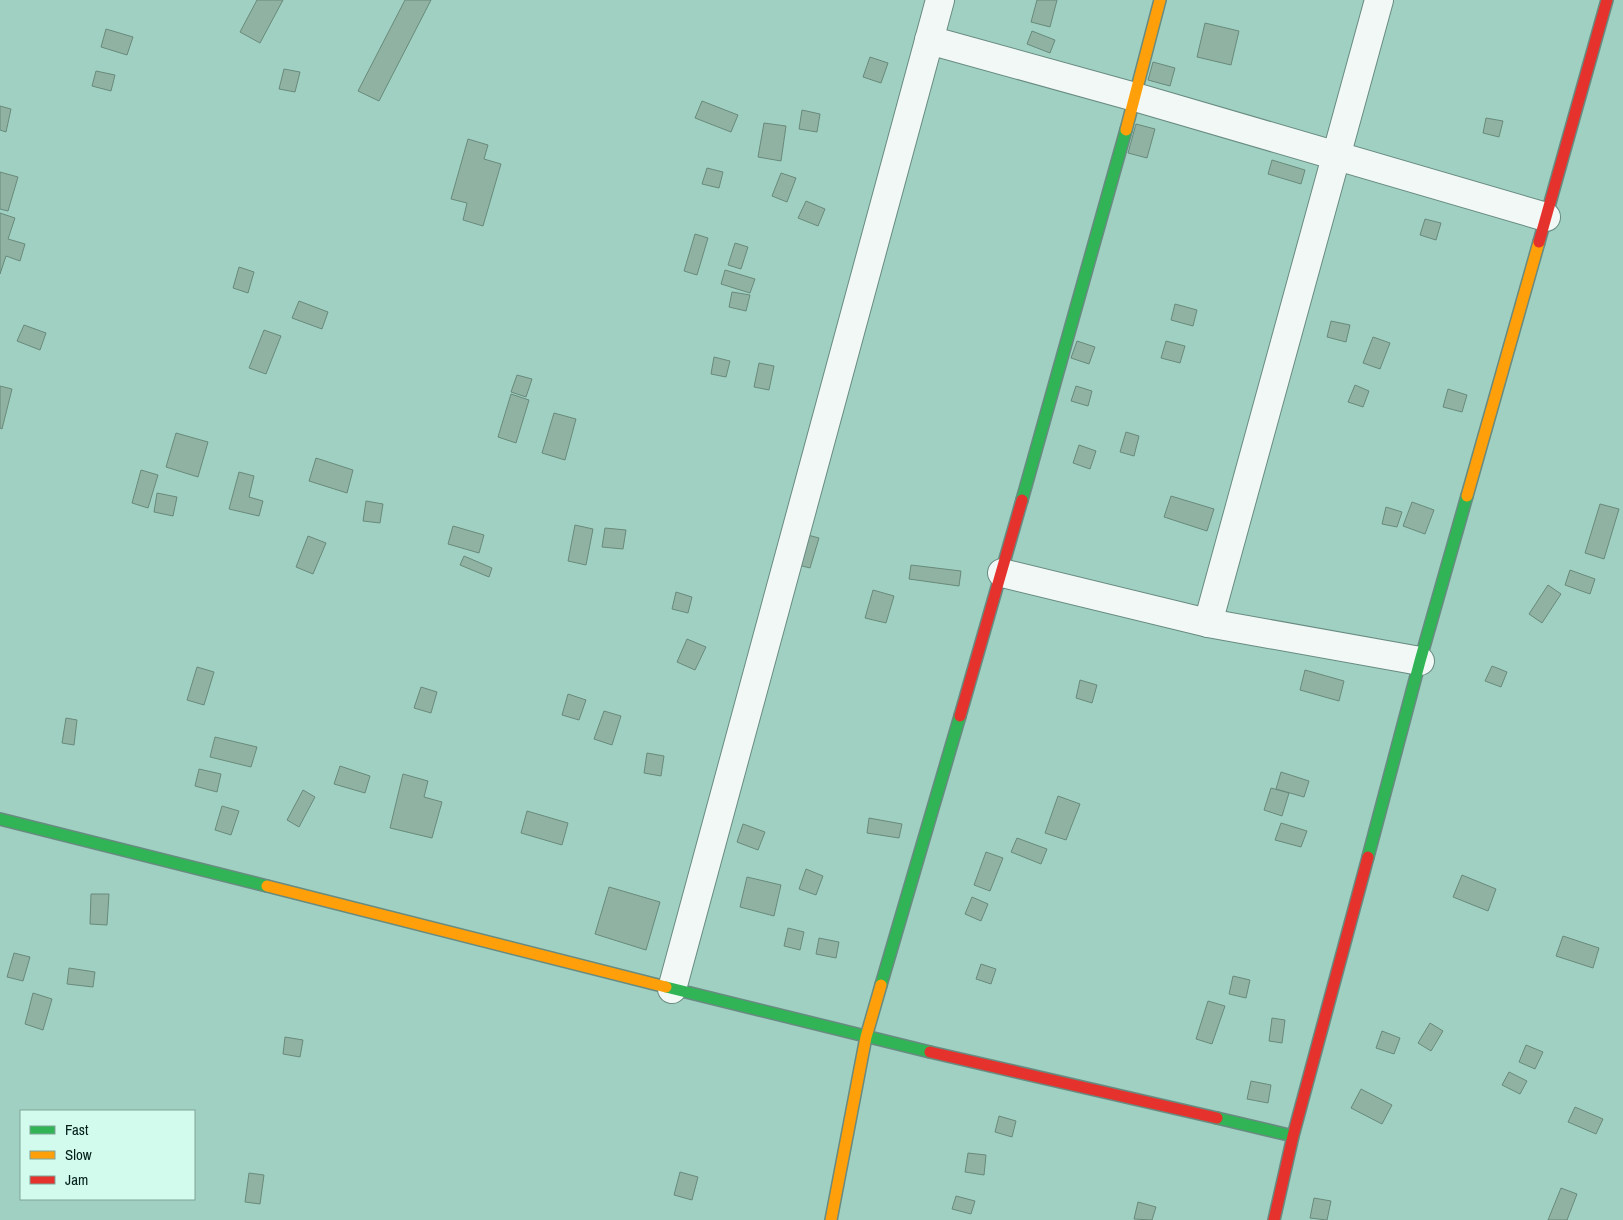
<svg xmlns="http://www.w3.org/2000/svg" width="1623" height="1220" font-family="'Archivo Narrow',sans-serif">
  <style>
    .building { fill: #90b2a2; stroke: #688a7c }
    .lines { fill: none; stroke-linecap: round; stroke-linejoin: round }
    .street-casing { stroke: #688b81; stroke-width: 30 }
    .fast-casing { stroke: #688b81; stroke-width: 14 }
    .slow-casing { stroke: #688b81; stroke-width: 14 }
    .jam-casing { stroke: #688b81; stroke-width: 14 }
    .street { stroke: #f1f8f6; stroke-width: 28 }
    .fast { stroke: #30b455; stroke-width: 11 }
    .slow { stroke: #ff9f0a; stroke-width: 11 }
    .jam { stroke: #e5322d; stroke-width: 11 }
  </style>
  <rect width="100%" height="100%" fill="#a0d0c1"/>
  <g class="building">
    <path d="M257,0h26l-23,43 -20,-11z"/>
    <path d="M405,0h26l-52,101 -21,-10z"/>
    <path d="M1037,0h20l-7,27 -19,-5z"/>
    <path d="M1205,23l34,8 -8,34 -34,-8z"/>
    <path d="M106,29l27,8 -6,18 -26,-8z"/>
    <path d="M1032,31l23,9 -5,13 -23,-9z"/>
    <path d="M870,57l18,6 -7,20 -18,-6z"/>
    <path d="M1153,62l22,6 -5,18 -22,-6z"/>
    <path d="M284,69l16,3 -5,20 -16,-3z"/>
    <path d="M96,71l19,4 -4,16 -19,-5z"/>
    <path d="M702,101l36,14 -7,17 -36,-14z"/>
    <path d="M0,106l11,3 -5,23 -6,-2z"/>
    <path d="M802,110l18,4 -3,18 -18,-3z"/>
    <path d="M1486,118l17,3 -4,16 -16,-4z"/>
    <path d="M764,123l22,3 -5,35 -23,-4z"/>
    <path d="M1136,124l19,5 -8,29 -19,-5z"/>
    <path d="M468,139l20,6 -4,14 17,5 -18,62 -20,-6 4,-17 -16,-4z"/>
    <path d="M1272,160l33,10 -4,14 -33,-10z"/>
    <path d="M707,168l16,4 -4,16 -17,-4z"/>
    <path d="M0,172l18,5 -10,34 -8,-2z"/>
    <path d="M781,173l15,5 -9,24 -15,-6z"/>
    <path d="M806,201l19,8 -7,17 -20,-8z"/>
    <path d="M0,213l15,5 -7,21 17,5 -5,17 -14,-5 -6,18z"/>
    <path d="M1425,219l16,4 -5,17 -16,-5z"/>
    <path d="M695,234l13,4 -11,37 -13,-4z"/>
    <path d="M735,243l13,4 -7,22 -13,-4z"/>
    <path d="M239,267l15,5 -6,21 -15,-5z"/>
    <path d="M725,270l30,9 -5,14 -29,-9z"/>
    <path d="M732,292l18,3 -4,16 -17,-4z"/>
    <path d="M299,301l29,11 -6,17 -30,-11z"/>
    <path d="M1175,304l22,6 -4,16 -22,-6z"/>
    <path d="M1331,321l19,4 -4,17 -19,-5z"/>
    <path d="M24,325l22,8 -6,17 -23,-9z"/>
    <path d="M264,330l17,6 -15,38 -17,-6z"/>
    <path d="M1373,337l17,6 -10,26 -17,-6z"/>
    <path d="M1077,341l18,6 -6,17 -18,-6z"/>
    <path d="M1166,341l19,5 -5,17 -19,-5z"/>
    <path d="M714,357l16,4 -4,16 -15,-3z"/>
    <path d="M759,363l15,3 -5,24 -15,-3z"/>
    <path d="M517,375l15,4 -6,18 -15,-5z"/>
    <path d="M1355,385l14,6 -6,16 -15,-5z"/>
    <path d="M0,386l12,3 -10,40 -2,-1z"/>
    <path d="M1076,386l16,5 -4,15 -17,-5z"/>
    <path d="M1448,389l19,6 -5,17 -19,-5z"/>
    <path d="M511,394l18,6 -13,43 -18,-6z"/>
    <path d="M554,413l22,6 -11,41 -23,-7z"/>
    <path d="M1126,432l13,4 -5,20 -14,-4z"/>
    <path d="M176,433l32,9 -10,35 -32,-10z"/>
    <path d="M1079,445l17,6 -6,18 -17,-6z"/>
    <path d="M316,458l37,12 -6,23 -38,-12z"/>
    <path d="M141,470l17,5 -10,33 -16,-5z"/>
    <path d="M239,472l15,4 -5,21 14,4 -4,15 -30,-7z"/>
    <path d="M157,493l20,4 -4,19 -19,-4z"/>
    <path d="M1171,496l43,13 -7,22 -43,-14z"/>
    <path d="M366,501l17,3 -3,19 -17,-2z"/>
    <path d="M1412,502l22,8 -9,24 -22,-8z"/>
    <path d="M1600,504l19,5 -15,50 -19,-6z"/>
    <path d="M1386,507l16,5 -5,15 -15,-3z"/>
    <path d="M575,525l18,4 -7,36 -18,-4z"/>
    <path d="M453,526l31,9 -5,18 -31,-9z"/>
    <path d="M605,528l21,2 -3,19 -21,-2z"/>
    <path d="M804,534l15,4 -9,30 -15,-4z"/>
    <path d="M308,536l18,7 -13,31 -17,-7z"/>
    <path d="M464,556l28,12 -3,9 -29,-12z"/>
    <path d="M911,565l50,6 -2,15 -50,-7z"/>
    <path d="M1570,570l25,9 -5,15 -25,-9z"/>
    <path d="M1548,585l13,9 -19,29 -13,-9z"/>
    <path d="M873,590l21,6 -8,27 -21,-5z"/>
    <path d="M676,592l16,5 -4,16 -16,-4z"/>
    <path d="M687,639l19,8 -11,23 -18,-8z"/>
    <path d="M1492,666l15,6 -6,15 -16,-6z"/>
    <path d="M197,667l17,5 -10,33 -17,-5z"/>
    <path d="M1305,670l39,11 -5,20 -39,-11z"/>
    <path d="M1080,680l17,5 -5,18 -16,-5z"/>
    <path d="M421,687l16,5 -6,21 -17,-5z"/>
    <path d="M568,694l18,6 -7,20 -17,-5z"/>
    <path d="M604,711l17,5 -9,29 -18,-6z"/>
    <path d="M66,718l11,2 -3,25 -12,-2z"/>
    <path d="M215,737l42,10 -6,20 -41,-10z"/>
    <path d="M647,753l17,3 -3,20 -17,-3z"/>
    <path d="M340,766l30,10 -5,17 -31,-9z"/>
    <path d="M199,769l22,5 -4,18 -22,-6z"/>
    <path d="M1281,772l28,9 -5,16 -28,-8z"/>
    <path d="M403,774l25,7 -4,16 18,5 -10,36 -42,-10z"/>
    <path d="M1271,788l18,5 -7,23 -18,-6z"/>
    <path d="M303,790l12,7 -16,30 -12,-7z"/>
    <path d="M1058,796l22,8 -14,36 -21,-7z"/>
    <path d="M222,806l17,5 -8,24 -16,-5z"/>
    <path d="M527,811l41,12 -6,22 -41,-12z"/>
    <path d="M869,818l33,6 -3,14 -32,-5z"/>
    <path d="M1281,823l26,8 -6,16 -26,-7z"/>
    <path d="M743,824l22,8 -7,18 -21,-8z"/>
    <path d="M1017,838l30,11 -6,15 -30,-12z"/>
    <path d="M986,852l17,6 -13,33 -16,-6z"/>
    <path d="M806,869l17,7 -7,19 -17,-6z"/>
    <path d="M1462,875l34,14 -8,22 -35,-14z"/>
    <path d="M747,877l34,8 -7,31 -34,-9z"/>
    <path d="M609,887l51,15 -14,48 -51,-16z"/>
    <path d="M91,894h18l-2,31 -17,-1z"/>
    <path d="M972,897l16,7 -7,17 -16,-7z"/>
    <path d="M788,928l16,4 -4,18 -16,-4z"/>
    <path d="M1563,936l36,12 -6,20 -37,-12z"/>
    <path d="M819,938l20,4 -3,16 -20,-4z"/>
    <path d="M14,953l16,4 -7,24 -16,-4z"/>
    <path d="M981,964l15,5 -5,15 -15,-5z"/>
    <path d="M69,968l26,4 -2,15 -26,-3z"/>
    <path d="M1233,976l17,4 -4,18 -17,-4z"/>
    <path d="M33,993l19,6 -9,31 -18,-6z"/>
    <path d="M1208,1001l17,5 -13,38 -16,-5z"/>
    <path d="M1272,1018l13,2 -3,23 -13,-2z"/>
    <path d="M1430,1023l13,8 -12,20 -13,-8z"/>
    <path d="M1382,1031l18,7 -6,16 -18,-6z"/>
    <path d="M285,1037l18,3 -3,17 -17,-3z"/>
    <path d="M1526,1045l17,7 -8,17 -16,-7z"/>
    <path d="M1509,1072l18,9 -7,13 -18,-9z"/>
    <path d="M1251,1081l20,4 -3,18 -21,-4z"/>
    <path d="M1361,1089l31,16 -10,19 -31,-16z"/>
    <path d="M1575,1107l28,12 -7,15 -28,-12z"/>
    <path d="M999,1116l17,5 -4,16 -17,-5z"/>
    <path d="M968,1153l18,2 -2,20 -19,-3z"/>
    <path d="M680,1172l18,5 -6,23 -18,-5z"/>
    <path d="M249,1173l15,2 -4,29 -15,-2z"/>
    <path d="M1561,1188l16,6 -10,26h-19z"/>
    <path d="M956,1196l19,5 -4,13 -19,-5z"/>
    <path d="M1314,1198l17,3 -4,19 -17,-2z"/>
    <path d="M1138,1202l18,5 -4,13 -18,-1z"/>
  </g>
  <g class="lines">
    <defs>
      <g id="street">
        <path d="M929,40l206,57 411,120"/>
        <path d="M1002,573l206,50 212,38"/>
        <path d="M1208,623l171,-623"/>
        <path d="M672,989l268,-989"/>
      </g>
      <g id="fast">
        <path d="M1022,500l104,-370"/>
        <path d="M0,819l267,67"/>
        <path d="M1368,857l52,-196 47,-165"/>
        <path d="M881,985l79,-269"/>
        <path d="M666,987l264,65"/>
        <path d="M1217,1118l76,18"/>
      </g>
      <g id="slow">
        <path d="M1126,130l34,-130"/>
        <path d="M1467,496l72,-254"/>
        <path d="M267,886l399,101"/>
        <path d="M831,1220l35,-183 15,-52"/>
      </g>
      <g id="jam">
        <path d="M1539,242l68,-242"/>
        <path d="M960,716l62,-216"/>
        <path d="M930,1052l287,66"/>
        <path d="M1274,1220l19,-84 75,-279"/>
      </g>
    </defs>
    <use href="#street" class="street-casing"/>
    <use href="#fast" class="fast-casing"/>
    <use href="#slow" class="slow-casing"/>
    <use href="#jam" class="jam-casing"/>
    <use href="#street" class="street"/>
    <use href="#fast" class="fast"/>
    <use href="#slow" class="slow"/>
    <use href="#jam" class="jam"/>
  </g>
  <rect x="20" y="1110" width="175" height="90" fill="#d2fbed" stroke="#7fa398"/>
  <rect x="30" y="1126" width="25" height="8" fill="#30b455" stroke="#7fa398"/>
  <text x="65" y="1135" font-size="15" fill="#031f18">Fast</text>
  <rect x="30" y="1151" width="25" height="8" fill="#ff9f0a" stroke="#7fa398"/>
  <text x="65" y="1160" font-size="15" fill="#031f18">Slow</text>
  <rect x="30" y="1176" width="25" height="8" fill="#e5322d" stroke="#7fa398"/>
  <text x="65" y="1185" font-size="15" fill="#031f18">Jam</text>
</svg>
